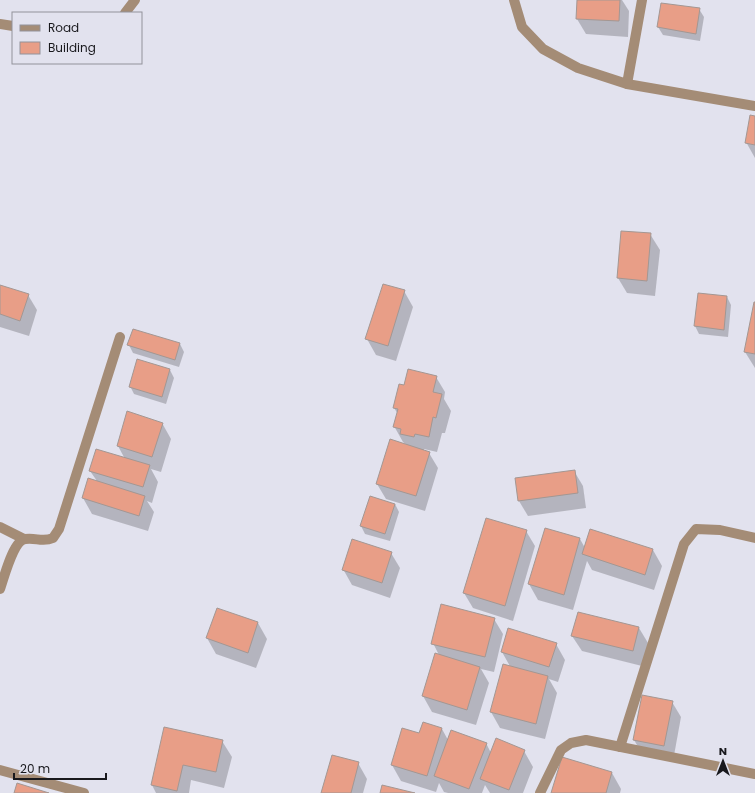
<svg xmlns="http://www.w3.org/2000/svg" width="755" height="793" font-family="Poppins,sans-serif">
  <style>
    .shadow { fill: #0003 }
    .building { fill: #e89e87; stroke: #a39793 }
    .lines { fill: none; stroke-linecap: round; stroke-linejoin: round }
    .street { stroke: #a48c76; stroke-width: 10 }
  </style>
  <rect width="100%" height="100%" fill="#e2e2ee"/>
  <g class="shadow">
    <path d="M578,0h44l7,11 -1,26 -42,-3 -9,-15z"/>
    <path d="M662,4l37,5 5,8 -4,24 -37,-6 -5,-8z"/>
    <path d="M755,117v41l-9,-16z"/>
    <path d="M650,234l10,16 -5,46 -28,-3 -9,-15z"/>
    <path d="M0,286l28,9 9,15 -8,26 -29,-9z"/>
    <path d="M404,291l9,16 -17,54 -20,-6 -9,-16z"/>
    <path d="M727,297l4,8 -3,32 -29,-3 -4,-8z"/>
    <path d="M755,303v65l-10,-16z"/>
    <path d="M180,344l4,8 -5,15 -46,-14 -4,-8z"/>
    <path d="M138,360l32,10 4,8 -8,26 -32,-10 -4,-8z"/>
    <path d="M436,377l9,15 -1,7 7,12 -6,22h-3l-5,19 -13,-3v2l5,2 9,15 -13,43 -39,-12 -9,-15 31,-38 -5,-4 -9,-16 4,-12 -4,-6 11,-22z"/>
    <path d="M162,423l9,16 -10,33 -10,-3 7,13 -6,21 -5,-2 7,11 -6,19 -56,-17 -9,-16 14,-17 -7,-10 35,-12 -7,-13z"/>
    <path d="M574,471l9,15 3,22 -58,8 -9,-15z"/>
    <path d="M395,504l4,8 -9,29 -25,-7 -4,-8z"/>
    <path d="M545,529l35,10 5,9 5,-18 63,20 9,16 -8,24 -62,-20 -5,-9 -14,49 -35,-10 -9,-16z"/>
    <path d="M526,531l9,15 -22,75 -40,-13 -9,-15z"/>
    <path d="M391,553l9,15 -10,30 -38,-13 -9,-16z"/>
    <path d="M217,609l41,14 9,16 -11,29 -40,-14 -9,-16z"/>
    <path d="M494,619l9,15 -9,38 -13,-3 8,14 -13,42 -44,-13 -9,-16 16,-41 -6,-12z"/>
    <path d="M639,628l9,15 -6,23 -60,-15 -10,-15z"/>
    <path d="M556,644l9,16 -7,22 -9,-3 8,14 -12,46 -45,-11 -9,-16 20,-44 -9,-16z"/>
    <path d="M672,702l9,15 -8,44 -30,-6 -9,-15z"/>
    <path d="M165,728l57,13 10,16 -8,31 -33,-8 -2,13h-33l-4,-8z"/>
    <path d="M442,729l6,11 38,3 5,10 33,-2 9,16 -10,26h-33l-5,-8 -3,8h-34l-4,-1 -5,-9 -3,9 -35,-11 -9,-16 27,-30z"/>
    <path d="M563,758l49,15 9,16 -1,4h-68z"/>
    <path d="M358,763l9,16 -4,14h-41z"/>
  </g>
  <g class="building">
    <path d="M577,0h43l-1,21 -43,-2z"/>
    <path d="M661,3l39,5 -4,26 -39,-7z"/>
    <path d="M750,115l5,1v29l-10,-2z"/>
    <path d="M621,231l30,2 -4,48 -30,-3z"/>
    <path d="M383,284l22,6 -17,56 -23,-7z"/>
    <path d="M0,285l29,9 -9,27 -20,-7z"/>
    <path d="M698,293l29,3 -3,34 -30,-4z"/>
    <path d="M754,302h1v52l-11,-2z"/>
    <path d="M133,329l47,14 -5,17 -48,-15z"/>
    <path d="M137,359l33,10 -8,28 -33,-10z"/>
    <path d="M408,369l29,7 -4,16 9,2 -6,24 -3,-1 -4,20 -14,-3 -1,3 -14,-3 1,-5 -8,-2 5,-18 -5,-1 6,-24 5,1z"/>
    <path d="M127,411l36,12 -11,34 -35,-11z"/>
    <path d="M390,439l40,13 -14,44 -40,-12z"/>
    <path d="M96,449l54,16 -7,22 -54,-16z"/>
    <path d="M575,470l3,23 -60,8 -3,-23z"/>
    <path d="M88,478l57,18 -6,20 -57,-18z"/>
    <path d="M370,496l25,8 -10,30 -25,-8z"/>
    <path d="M486,518l41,12 -22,76 -42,-13z"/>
    <path d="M545,528l35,10 -16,57 -36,-11z"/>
    <path d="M590,529l63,20 -8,26 -63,-21z"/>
    <path d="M352,539l40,13 -10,31 -40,-13z"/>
    <path d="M441,604l54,14 -10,39 -54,-13z"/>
    <path d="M217,608l41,14 -10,31 -42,-15z"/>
    <path d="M578,612l61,15 -6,24 -62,-15z"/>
    <path d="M508,628l49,15 -8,24 -48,-15z"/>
    <path d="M435,653l45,14 -13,43 -45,-14z"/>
    <path d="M503,664l45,12 -12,48 -46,-12z"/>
    <path d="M642,695l31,6 -9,45 -31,-6z"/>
    <path d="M423,722l19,6 -15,48 -36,-11 11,-37 17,5z"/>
    <path d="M164,727l59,13 -7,32 -33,-7 -6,26 -26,-6z"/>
    <path d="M451,730l36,13 -18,46 -35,-13z"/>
    <path d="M496,738l29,12 -16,40 -29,-11z"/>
    <path d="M332,755l27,7 -8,31h-30z"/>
    <path d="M562,757l50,15 -6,21h-55z"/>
    <path d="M17,783l32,10h-35z"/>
    <path d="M382,785l33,8h-35z"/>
  </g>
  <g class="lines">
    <g class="street">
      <path d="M514,0l8,27 21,22 35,19 49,16 128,22"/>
      <path d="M125,13l10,-13"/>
      <path d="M0,24l13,2"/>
      <path d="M627,84l15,-84"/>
      <path d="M0,527l24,12"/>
      <path d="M0,589c4,-11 13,-48 25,-50 11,-2 17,4 28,-1l6,-9 61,-192"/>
      <path d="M620,747l64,-203 12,-15 24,1 35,8"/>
      <path d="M0,770l84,23"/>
      <path d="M540,793l21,-43 10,-7 15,-3 169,34"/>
    </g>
  </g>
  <rect x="12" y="12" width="130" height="52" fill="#e2e2ee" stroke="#92929a"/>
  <rect x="20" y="25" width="20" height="6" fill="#a48c76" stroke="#92929a"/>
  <text x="48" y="32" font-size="12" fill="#19191d">Road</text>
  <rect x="20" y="42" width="20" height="12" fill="#e89e87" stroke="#92929a"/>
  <text x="48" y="52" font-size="12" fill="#19191d">Building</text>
  <g transform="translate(723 761)" stroke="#e2e2ee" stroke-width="3" paint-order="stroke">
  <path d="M0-3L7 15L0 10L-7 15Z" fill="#19191d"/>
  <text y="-6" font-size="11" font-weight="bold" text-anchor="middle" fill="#19191d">N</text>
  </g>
  <path d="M14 773v6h92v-6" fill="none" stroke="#19191d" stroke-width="2"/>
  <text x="20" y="773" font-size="12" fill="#19191d" stroke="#e2e2ee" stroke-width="3" paint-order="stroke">20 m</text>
</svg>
